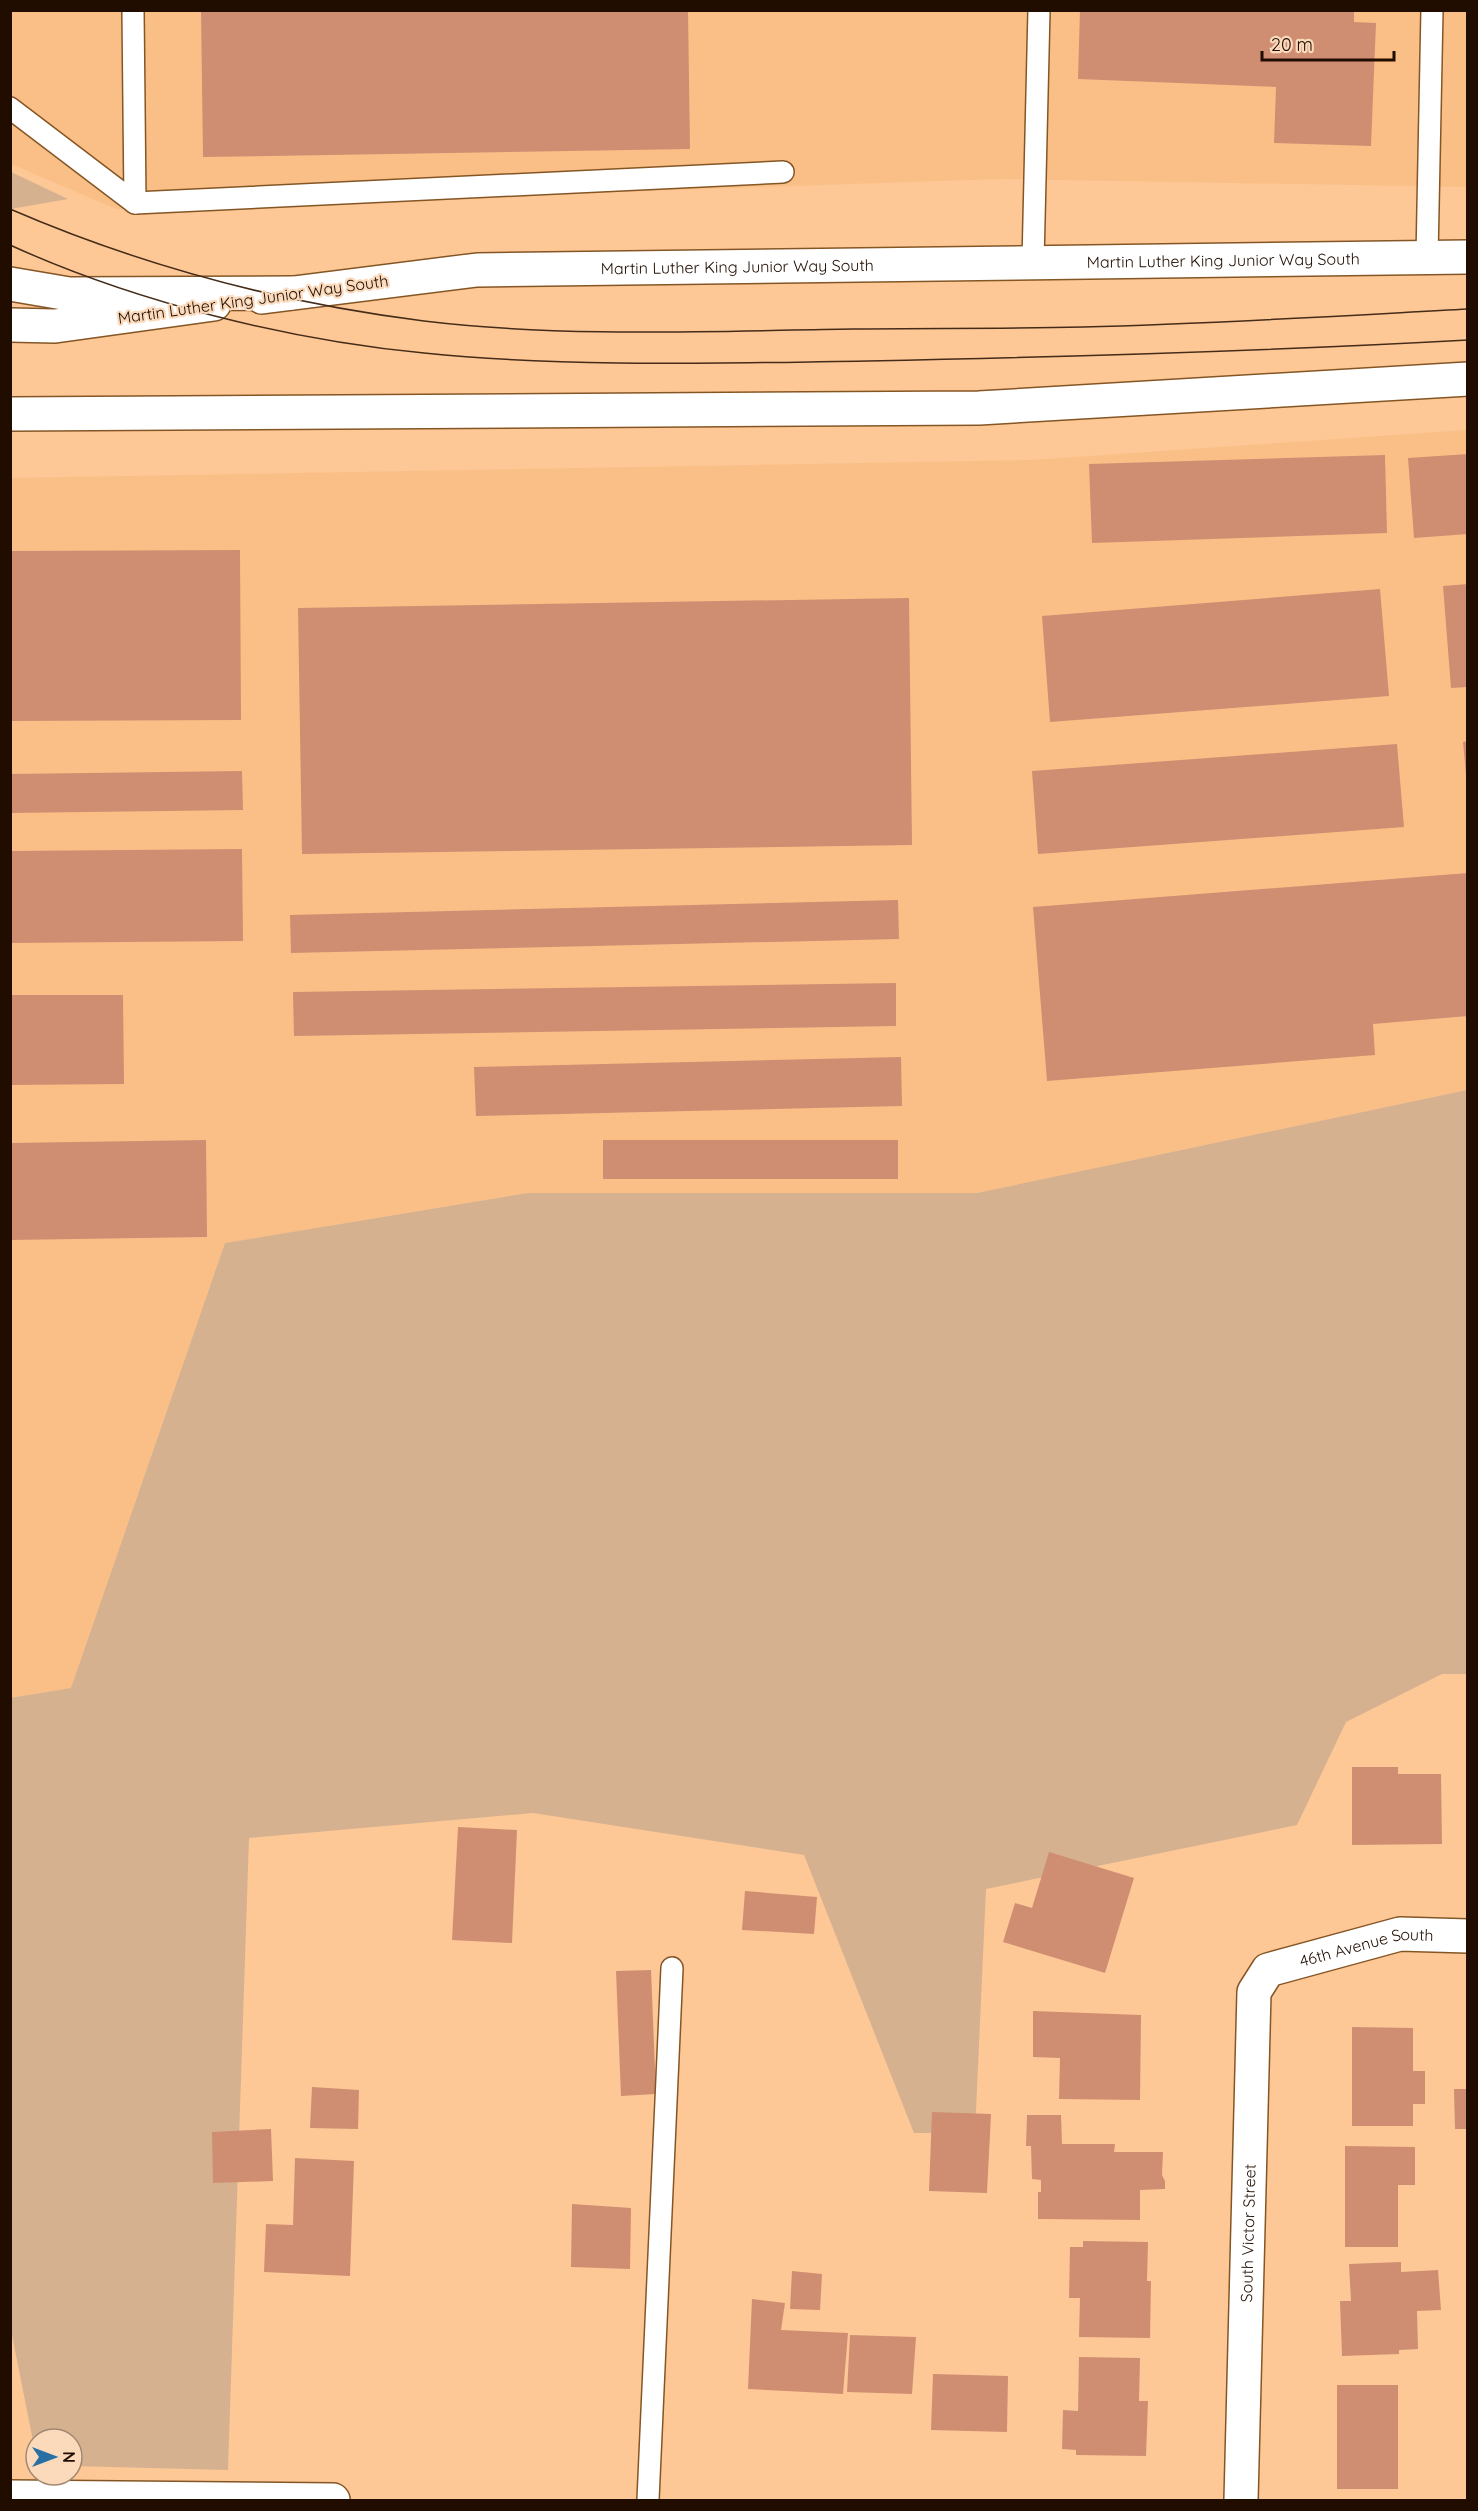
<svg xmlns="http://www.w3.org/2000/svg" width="1478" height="2511" font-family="Quicksand,sans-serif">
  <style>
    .built { fill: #fabf87 }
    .green { fill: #d5b190 }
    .building { fill: #cf8e72 }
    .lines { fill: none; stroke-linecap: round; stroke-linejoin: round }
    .lane-casing { stroke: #855625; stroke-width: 24 }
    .street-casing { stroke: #855625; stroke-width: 36 }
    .secondary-casing { stroke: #855625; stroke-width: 36 }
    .highway-casing { stroke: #855625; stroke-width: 36 }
    .lane { stroke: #fff; stroke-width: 21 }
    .street { stroke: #fff; stroke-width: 33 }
    .secondary { stroke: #fff; stroke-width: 33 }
    .highway { stroke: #fff; stroke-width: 33 }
    .tram { stroke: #452c19; stroke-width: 1.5 }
    .labels { text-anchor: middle; stroke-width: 4.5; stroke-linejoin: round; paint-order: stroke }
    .street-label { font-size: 16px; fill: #200d00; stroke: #fbdabc }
  </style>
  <rect width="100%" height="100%" fill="#fdc896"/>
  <g class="built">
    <path d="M10,11h1457v176l-466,-8 -885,30 -105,-45z"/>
    <path d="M1467,430v660l-490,103h-449l-303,50 -154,445 -60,10v-1220l1019,-18z"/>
  </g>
  <g class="green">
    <path d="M11,172l57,27 -57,10z"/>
    <path d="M1467,1090v584h-25l-96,48 -49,103 -311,64 -11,244h-61l-110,-278 -271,-42 -284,25 -21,632 -156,-4v-27h-36v17l-26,-131v-627l61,-10 154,-445 303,-50h449z"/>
  </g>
  <g class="building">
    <path d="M201,10h487l2,139 -487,8z"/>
    <path d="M1080,10h274v12l22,1 -5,123 -97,-3 2,-56 -198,-8z"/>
    <path d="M1468,454v80l-54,4 -6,-80z"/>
    <path d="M1385,455l2,78 -295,10 -3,-79z"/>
    <path d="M240,550l1,170 -231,1v-170z"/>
    <path d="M1468,584v103l-17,1 -8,-102z"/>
    <path d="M1380,589l9,107 -339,26 -8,-106z"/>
    <path d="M909,598l3,247 -610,9 -4,-246z"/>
    <path d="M1468,741v34h-2l-3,-33z"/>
    <path d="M1397,744l7,83 -366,27 -6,-83z"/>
    <path d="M242,771l1,39 -233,3v-39z"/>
    <path d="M242,849l1,92 -233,2v-92z"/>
    <path d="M1468,873v143l-95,8 2,31 -328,26 -14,-174z"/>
    <path d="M898,900l1,39 -608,14 -1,-38z"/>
    <path d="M896,983v43l-602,10 -1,-44z"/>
    <path d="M10,995h113l1,89 -114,1z"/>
    <path d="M901,1057l1,49 -426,10 -2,-49z"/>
    <path d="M206,1140l1,97 -197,3v-97z"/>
    <rect x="603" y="1140" width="295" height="39"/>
    <path d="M1352,1767h46v7h43l1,70 -90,1z"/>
    <path d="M458,1827l59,3 -5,113 -60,-3z"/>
    <path d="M1049,1852l85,26 -29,95 -102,-31 12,-39 17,5z"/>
    <path d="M745,1891l72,6 -3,37 -72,-4z"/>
    <path d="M651,1970l5,124 -35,2 -5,-125z"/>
    <path d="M1033,2011l108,4 -1,85 -81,-1 1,-41 -27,-1z"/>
    <path d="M1352,2027l61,1v43h12v33h-12v22h-61z"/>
    <path d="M312,2087l47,3 -1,39 -48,-1z"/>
    <path d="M1454,2089h14v40h-13z"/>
    <path d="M932,2112l59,2 -4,79 -58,-2z"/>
    <path d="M1027,2115h34l1,29h53l-1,8h49l-1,23 3,6v8l-25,1v30l-102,-1v-27h3v-12l-9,-1 -1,-33h-5z"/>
    <path d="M271,2129l2,52 -60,2 -1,-51z"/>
    <path d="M1345,2146l70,1v38h-17v62h-53z"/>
    <path d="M295,2158l59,3 -4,115 -86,-4 2,-48 27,1z"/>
    <path d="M572,2204l59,4 -1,61 -59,-2z"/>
    <path d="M1083,2241l65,1 -1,39h4l-1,57 -71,-1 1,-39h-11l1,-51h13z"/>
    <path d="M1401,2262v10l37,-2 3,40 -24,1 1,38 -19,1v4l-57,2 -2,-55h11l-2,-37z"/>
    <path d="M792,2271l30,3 -2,36 -30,-1z"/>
    <path d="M752,2299l33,4 -4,27 67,3 -5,61 -95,-5z"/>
    <path d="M850,2335l66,2 -4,57 -65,-2z"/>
    <path d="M1079,2357l61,1 -1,43h9l-2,55 -70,-1v-5l-14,-1 1,-39 15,1z"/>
    <path d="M933,2374l75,2 -1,56 -76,-2z"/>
    <rect x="1337" y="2385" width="61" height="104"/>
  </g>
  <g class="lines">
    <defs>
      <g id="lane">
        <path d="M10,108l125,95 -2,-193"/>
        <path d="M135,203l648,-31"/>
        <path d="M1427,257l5,-247"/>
        <path d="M1033,262l6,-252"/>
        <path d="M648,2500l24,-532"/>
      </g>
      <g id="street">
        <path d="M10,2497l323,3"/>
        <path id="s1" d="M1241,2500l13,-508 14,-22 132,-36 68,2"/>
      </g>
      <g id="secondary">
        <path id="s2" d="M262,297l215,-27 991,-13"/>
        <path d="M10,325l45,1 159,-22"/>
        <path d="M10,414l969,-6 489,-29"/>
      </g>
      <path id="highway" d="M10,284l59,10 222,-1"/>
    </defs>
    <use href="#lane" class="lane-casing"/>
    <use href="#street" class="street-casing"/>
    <use href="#secondary" class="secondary-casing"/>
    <use href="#highway" class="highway-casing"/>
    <use href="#lane" class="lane"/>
    <use href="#street" class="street"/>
    <use href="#secondary" class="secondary"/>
    <use href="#highway" class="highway"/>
    <g class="tram">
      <path d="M10,209c132,57 271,94 414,112 141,17 288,10 429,8 77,-1 153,0 230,-2 128,-3 256,-11 385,-18"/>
      <path d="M10,245c125,57 278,95 414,108 148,15 296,10 444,8 200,-4 400,-10 600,-21"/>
    </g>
  </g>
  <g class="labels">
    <g class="street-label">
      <text dy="6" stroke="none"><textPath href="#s2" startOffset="963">Martin Luther King Junior Way South</textPath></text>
      <text dy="6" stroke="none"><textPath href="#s2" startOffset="477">Martin Luther King Junior Way South</textPath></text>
      <text transform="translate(253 299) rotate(-8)" y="6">Martin Luther King Junior Way South</text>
      <text dy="6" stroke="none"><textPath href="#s1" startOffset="636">46th Avenue South</textPath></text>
      <text dy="6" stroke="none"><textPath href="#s1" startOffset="267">South Victor Street</textPath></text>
    </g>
  </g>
  <rect width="1478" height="2511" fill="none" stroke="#200d00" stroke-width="24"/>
  <g transform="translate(54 2457) rotate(90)"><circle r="28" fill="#fbdabc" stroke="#a38871" stroke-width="1.5"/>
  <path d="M0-4.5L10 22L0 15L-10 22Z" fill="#2770a4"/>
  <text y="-9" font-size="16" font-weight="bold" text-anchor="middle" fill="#200d00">N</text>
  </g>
  <path d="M1262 51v9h132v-9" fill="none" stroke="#200d00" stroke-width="3"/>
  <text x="1271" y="51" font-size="18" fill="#200d00" stroke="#fbdabc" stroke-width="4.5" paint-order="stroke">20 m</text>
</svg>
